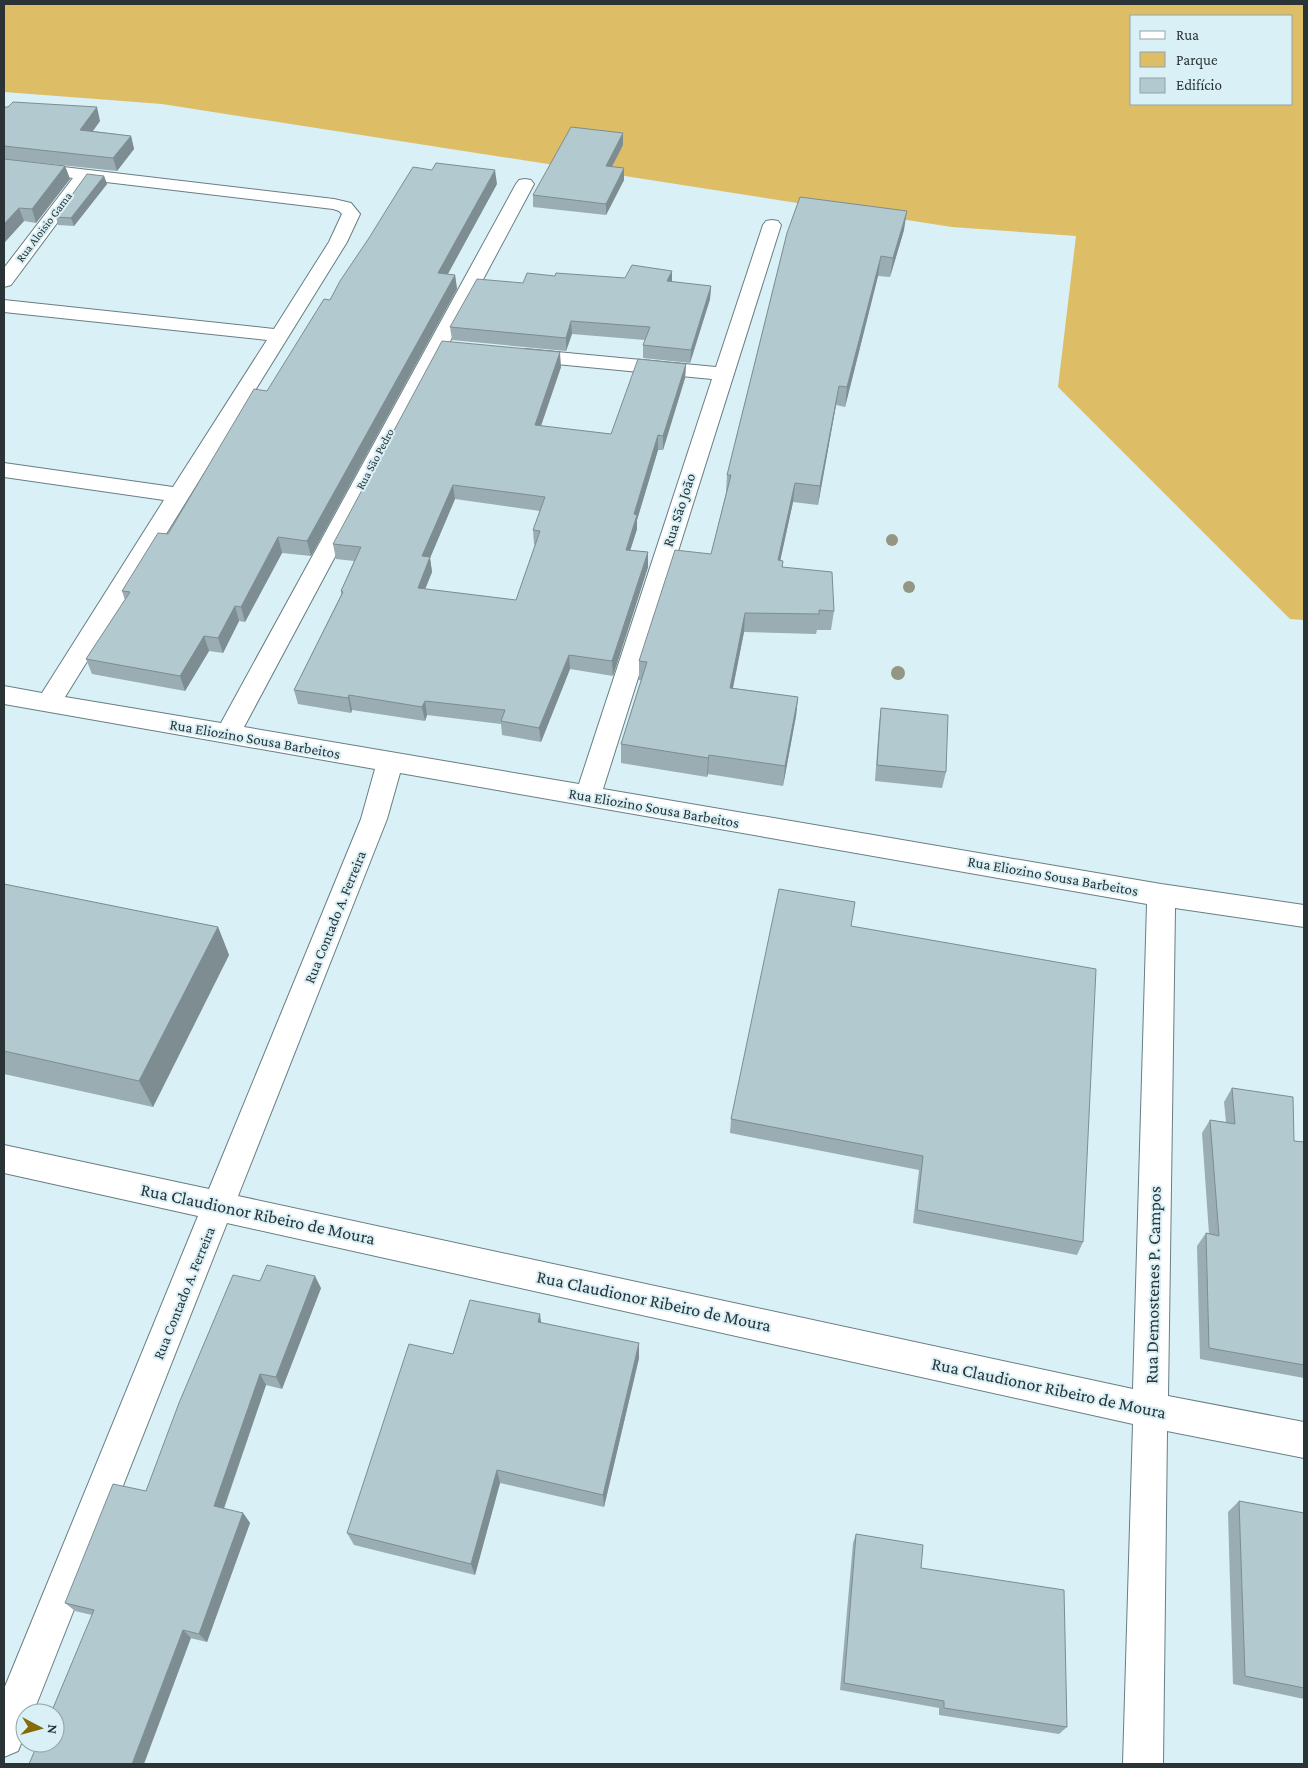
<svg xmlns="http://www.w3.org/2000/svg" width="1308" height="1768" font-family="'Crimson Pro',serif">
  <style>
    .green { fill: #ddbe67; fill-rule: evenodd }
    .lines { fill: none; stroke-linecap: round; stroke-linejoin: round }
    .minor-casing { stroke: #697e83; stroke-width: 2 }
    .minor { fill: #fff; fill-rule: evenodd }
    .tree { fill: #939682 }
    .wall { fill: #99adb2; fill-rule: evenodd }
    .shaded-wall { fill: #7d8d91 }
    .building { fill: #b2c9cf; stroke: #7d8d91; fill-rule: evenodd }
    .labels { text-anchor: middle; stroke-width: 4; stroke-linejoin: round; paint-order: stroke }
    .far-street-label { font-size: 12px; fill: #2a3335; stroke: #d8f0f6 }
    .street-label { font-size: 15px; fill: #2a3335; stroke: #d8f0f6 }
    .near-street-label { font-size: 18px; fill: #2a3335; stroke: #d8f0f6 }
  </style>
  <rect width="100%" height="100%" fill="#d8f0f6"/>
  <path class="green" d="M4,4h1300v616l-14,-1 -232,-232 18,-151 -124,-9 -790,-123 -158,-12zM1132,16h160v88h-160z"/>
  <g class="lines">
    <defs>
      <path id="minor" d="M4,160l330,39 17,4 9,11 -13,28 -282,455 156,26 295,-539 3,-4 6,-1 6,1 3,4 -290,543 335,57 133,-405 -187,-18 -7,-2 -3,-4 3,-4 7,-2 191,18 47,-142 3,-4 6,-1 6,1 3,4 -178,564 558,95 143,21v22l-129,-19 -7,488 136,26v36l-137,-27 -4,333h-40l10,-340 -906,-201 -194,490h-8v21l-7,17 -14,6v-68l194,-473 -194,-43v-28l205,44 152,-370 14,-50 -371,-65v-18l38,7 122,-193 -160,-23v-14l169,24 94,-147 -263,-28v-12l270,29 55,-87 13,-28 -3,-3 -6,-2 -244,-29 -78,105 -7,2v-19l69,-90 -69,-8zM400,773l747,131 -14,485 -895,-193 149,-377z"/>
    </defs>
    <use href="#minor" class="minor-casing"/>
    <use href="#minor" class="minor"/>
  </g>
  <g class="tree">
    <circle cx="892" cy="540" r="6"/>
    <circle cx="909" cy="587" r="6"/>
    <circle cx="898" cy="673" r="7"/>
  </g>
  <g class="wall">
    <path d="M4,107l96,14 -7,10 38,5 3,13 -17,22 -113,-12z"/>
    <path d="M623,133v12l-11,22 12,1v12l-18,35 -73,-8v-12z"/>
    <path d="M4,159l61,7 5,13 -34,44 -12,-2 -20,22z"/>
    <path d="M104,176l3,8 -33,42 -16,-1 -2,-8z"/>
    <path d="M497,184l-49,90 7,1 2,14 -146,267 -29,-3 -37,69 -6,-1 -16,32 -14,-2 -24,40 -93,-17 -6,-15 39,-59 -3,-9 46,-57 162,-234z"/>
    <path d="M904,230l-14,47 -12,-1 -33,131 -9,-2 -18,100 -25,-3 -13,59h3v6l51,44 -3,19h-14l-1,4 -72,-2 -11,56 65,9 -2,19 -13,70 -75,-12 -1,3 -86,-14v-19l20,-64h-2v-19l72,-107 15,-61 1,-18 60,-242z"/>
    <path d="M672,271v11l39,4 -1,13 -20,64 -47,-5v-13l2,-5 -73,-6 -6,17 -114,-11 -2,-13 73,-44 32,-7 70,2z"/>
    <path d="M686,364l-1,14 -22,72h-5l-21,70v9l-7,21 18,2v15l-35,109 -43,-7 -29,73 -39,-7 -1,-11 -74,-9 -2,6 -73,-11 -1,3 -53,-9 -4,-14 47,-95v-4l13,-30 -18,-2 -3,-15 228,-177 -20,59 70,8zM455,499l85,12 -7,19 1,14 1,1 -19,55 -91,-11 7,-17 -2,-14z"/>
    <path d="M881,708l65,64 -4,16 -67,-7 4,-57z"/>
    <path d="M4,884l214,43 11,28 -76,152 -149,-33z"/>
    <path d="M851,926l232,316 -6,13 -164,-32 6,-53 -189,-37 1,-14z"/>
    <path d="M1232,1088l62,53 10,1v236l-104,-19 -3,-113 9,-13 3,1 -7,-101 8,-13 16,2 -2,-20z"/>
    <path d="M260,1281l61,7 -39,101 -16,-4 -42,124 19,4 7,10 -43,119 -132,-31 -10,-8 81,-112z"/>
    <path d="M541,1323l98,20v15l-35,149 -104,-24 -25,92 -121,-30 -7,-12 106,-179z"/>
    <path d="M1239,1501l65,12v186l-71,-15 -5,-172z"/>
    <path d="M856,1534l65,34 146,159 -8,7 -120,-19v-7l-99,-18 13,-147z"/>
  </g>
  <g class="shaded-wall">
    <path d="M97,107l3,14 -16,22 -4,-13z"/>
    <path d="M623,133v12l-17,33v-12z"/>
    <path d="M131,136l3,13 -17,22 -4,-13z"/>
    <path d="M65,166l5,13 -34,44 -4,-14z"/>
    <path d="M624,168v12l-18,35v-11z"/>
    <path d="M495,170l2,14 -57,104 -2,-15z"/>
    <path d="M104,176l3,8 -33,42 -3,-8z"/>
    <path d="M19,208l5,13 -20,22v-19z"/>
    <path d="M907,211l-3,19 -14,47 3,-19z"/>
    <path d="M881,256l-3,20 -33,131 2,-20z"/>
    <path d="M672,271v13l-5,-3z"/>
    <path d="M455,275l2,14 -146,267 -4,-15z"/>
    <path d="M711,286l-1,13 -20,64 1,-13z"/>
    <path d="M571,321l1,13 -6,17v-13z"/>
    <path d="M560,352l1,15 -25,73 -1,-15z"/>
    <path d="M686,364l-1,14 -22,72v-14z"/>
    <path d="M839,386l-3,19 -18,100 2,-19z"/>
    <path d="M658,435v15l-21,70v9l-11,35v-14l8,-36z"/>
    <path d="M795,483l-2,19 -17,78 2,-20z"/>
    <path d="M453,485l2,14 -25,59 2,14 -12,30 -2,-14 4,-32z"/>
    <path d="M278,537l4,16 -37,69 -4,-15z"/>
    <path d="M648,552v15l-35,109 -1,-15z"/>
    <path d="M235,606l4,15 -16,32 -5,-15z"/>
    <path d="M745,613l-1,19 -15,75 1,-19z"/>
    <path d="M204,636l5,15 -24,40 -5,-15z"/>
    <path d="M569,655l1,14 -29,73 -2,-14z"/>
    <path d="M349,695l3,15 -1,3 -3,-15z"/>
    <path d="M798,697l-2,19 -13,70 2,-20z"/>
    <path d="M425,701l2,14 -2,6 -3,-14z"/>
    <path d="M709,755l-1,19 -1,3 1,-19z"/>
    <path d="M218,927l11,28 -76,152 -14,-26z"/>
    <path d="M315,1276l6,12 -39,101 -6,-12z"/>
    <path d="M540,1314l2,16 -4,-8z"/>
    <path d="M639,1343v15l-35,149 -1,-12z"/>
    <path d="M260,1374l6,11 -45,131 -7,-10z"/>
    <path d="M497,1470l3,13 -25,92 -4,-11z"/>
    <path d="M243,1513l7,10 -43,119 -8,-8z"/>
    <path d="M183,1630l8,8 -47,126h-12z"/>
  </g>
  <g class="building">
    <path d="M13,102l84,5 -17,23 51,6 -18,22 -109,-12v-39h4z"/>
    <path d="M571,127l52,6 -17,33 18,2 -18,36 -73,-9z"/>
    <path d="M4,159l61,7 -33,43 -13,-1 -15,16z"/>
    <path d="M436,163l59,7 -57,103 17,2 -148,266 -29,-4 -37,70 -6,-1 -17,32 -14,-2 -24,40 -94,-17 44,-67 -8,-1 36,-58 10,1 86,-145 13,2 57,-92 6,1 10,-19 29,-43 44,-71 19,3z"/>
    <path d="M87,174l17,2 -33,42 -15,-1z"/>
    <path d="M800,197l107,14 -14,47 -12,-2 -34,131 -8,-1 -19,100 -25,-3 -17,77 5,1 -1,6 50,5 2,39 -15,-1v4l-74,-1 -15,75 68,9 -13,69 -76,-11 -1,3 -87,-14 26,-82 -8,-1 36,-111 36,4 20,-79h-4l60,-242z"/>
    <path d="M632,265l40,6 -5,10 44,5 -20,64 -48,-5 7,-18 -79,-6 -5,17 -116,-11 27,-48 46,4 4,-10 28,3 1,-3 69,5z"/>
    <path d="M442,341l118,11 -25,73 76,9 27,-75 48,5 -23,72 -5,-1 -24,79 3,1 -11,35 22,2 -36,109 -43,-6 -30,73 -38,-7 4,-11 -80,-9 -3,6 -73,-12 -1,3 -54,-8 49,-98 -2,-1 20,-44 -28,-3zM453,485l92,12 -12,33 7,1 -24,69 -98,-12 12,-31 -8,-1z"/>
    <path d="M881,708l67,7 -2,57 -69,-7z"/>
    <path d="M4,884l214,43 -79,154 -135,-30z"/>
    <path d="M779,889l76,13 -4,24 245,43 -13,273 -166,-32 6,-54 -192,-37z"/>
    <path d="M1232,1088l61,9 1,44 10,1v223l-95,-17 -3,-115 13,3 -9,-116 25,4z"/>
    <path d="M267,1265l48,11 -39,101 -16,-3 -46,132 29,7 -44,121 -16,-4 -51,134h-103l9,-21h17v-30h-4l43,-103 -29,-7 48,-119 33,7 33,-88 54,-128 27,6z"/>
    <path d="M470,1300l70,14 -2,8 101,21 -36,152 -106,-25 -26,94 -124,-31 62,-189 44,10z"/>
    <path d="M1239,1501l65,12v175l-59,-12z"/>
    <path d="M856,1534l67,11 -2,23 143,22 3,137 -123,-19v-7l-100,-18z"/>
  </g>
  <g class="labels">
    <g class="far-street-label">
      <text transform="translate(44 227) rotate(-53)" y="4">Rua Aloisio Gama</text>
      <text transform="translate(375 459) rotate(-62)" y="4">Rua São Pedro</text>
    </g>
    <g class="street-label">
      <text transform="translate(679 510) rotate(-72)" y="5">Rua São João</text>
      <text transform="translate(255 739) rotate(10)" y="5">Rua Eliozino Sousa Barbeitos</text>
      <text transform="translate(654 808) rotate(10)" y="5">Rua Eliozino Sousa Barbeitos</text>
      <text transform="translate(1053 876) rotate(10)" y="5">Rua Eliozino Sousa Barbeitos</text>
      <text transform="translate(335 917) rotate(-68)" y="5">Rua Contado A. Ferreira</text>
      <text transform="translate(184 1293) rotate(-68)" y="5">Rua Contado A. Ferreira</text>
    </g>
    <g class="near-street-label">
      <text transform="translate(258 1214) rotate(12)" y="6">Rua Claudionor Ribeiro de Moura</text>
      <text transform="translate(1153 1285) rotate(-89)" y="6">Rua Demostenes P. Campos</text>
      <text transform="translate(654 1301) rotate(12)" y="6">Rua Claudionor Ribeiro de Moura</text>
      <text transform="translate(1049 1388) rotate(12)" y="6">Rua Claudionor Ribeiro de Moura</text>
    </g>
  </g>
  <rect width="1308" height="1768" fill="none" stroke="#2a3335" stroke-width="10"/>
  <rect x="1130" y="15" width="162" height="90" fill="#d8f0f6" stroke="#92a4a9"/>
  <rect x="1140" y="31" width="25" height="8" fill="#ffffff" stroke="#92a4a9"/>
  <text x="1176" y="40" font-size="15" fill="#2a3335">Rua</text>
  <rect x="1140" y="52" width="25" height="15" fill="#ddbe67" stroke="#92a4a9"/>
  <text x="1176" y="65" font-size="15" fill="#2a3335">Parque</text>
  <rect x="1140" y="78" width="25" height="15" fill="#b2c9cf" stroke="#92a4a9"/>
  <text x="1176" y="90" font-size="15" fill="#2a3335">Edifício</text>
  <g transform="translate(40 1728) rotate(96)"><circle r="24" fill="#d8f0f6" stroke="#92a4a9"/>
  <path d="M0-4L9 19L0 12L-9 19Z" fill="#866a05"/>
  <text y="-8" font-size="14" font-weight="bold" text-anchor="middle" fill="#2a3335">N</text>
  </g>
</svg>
